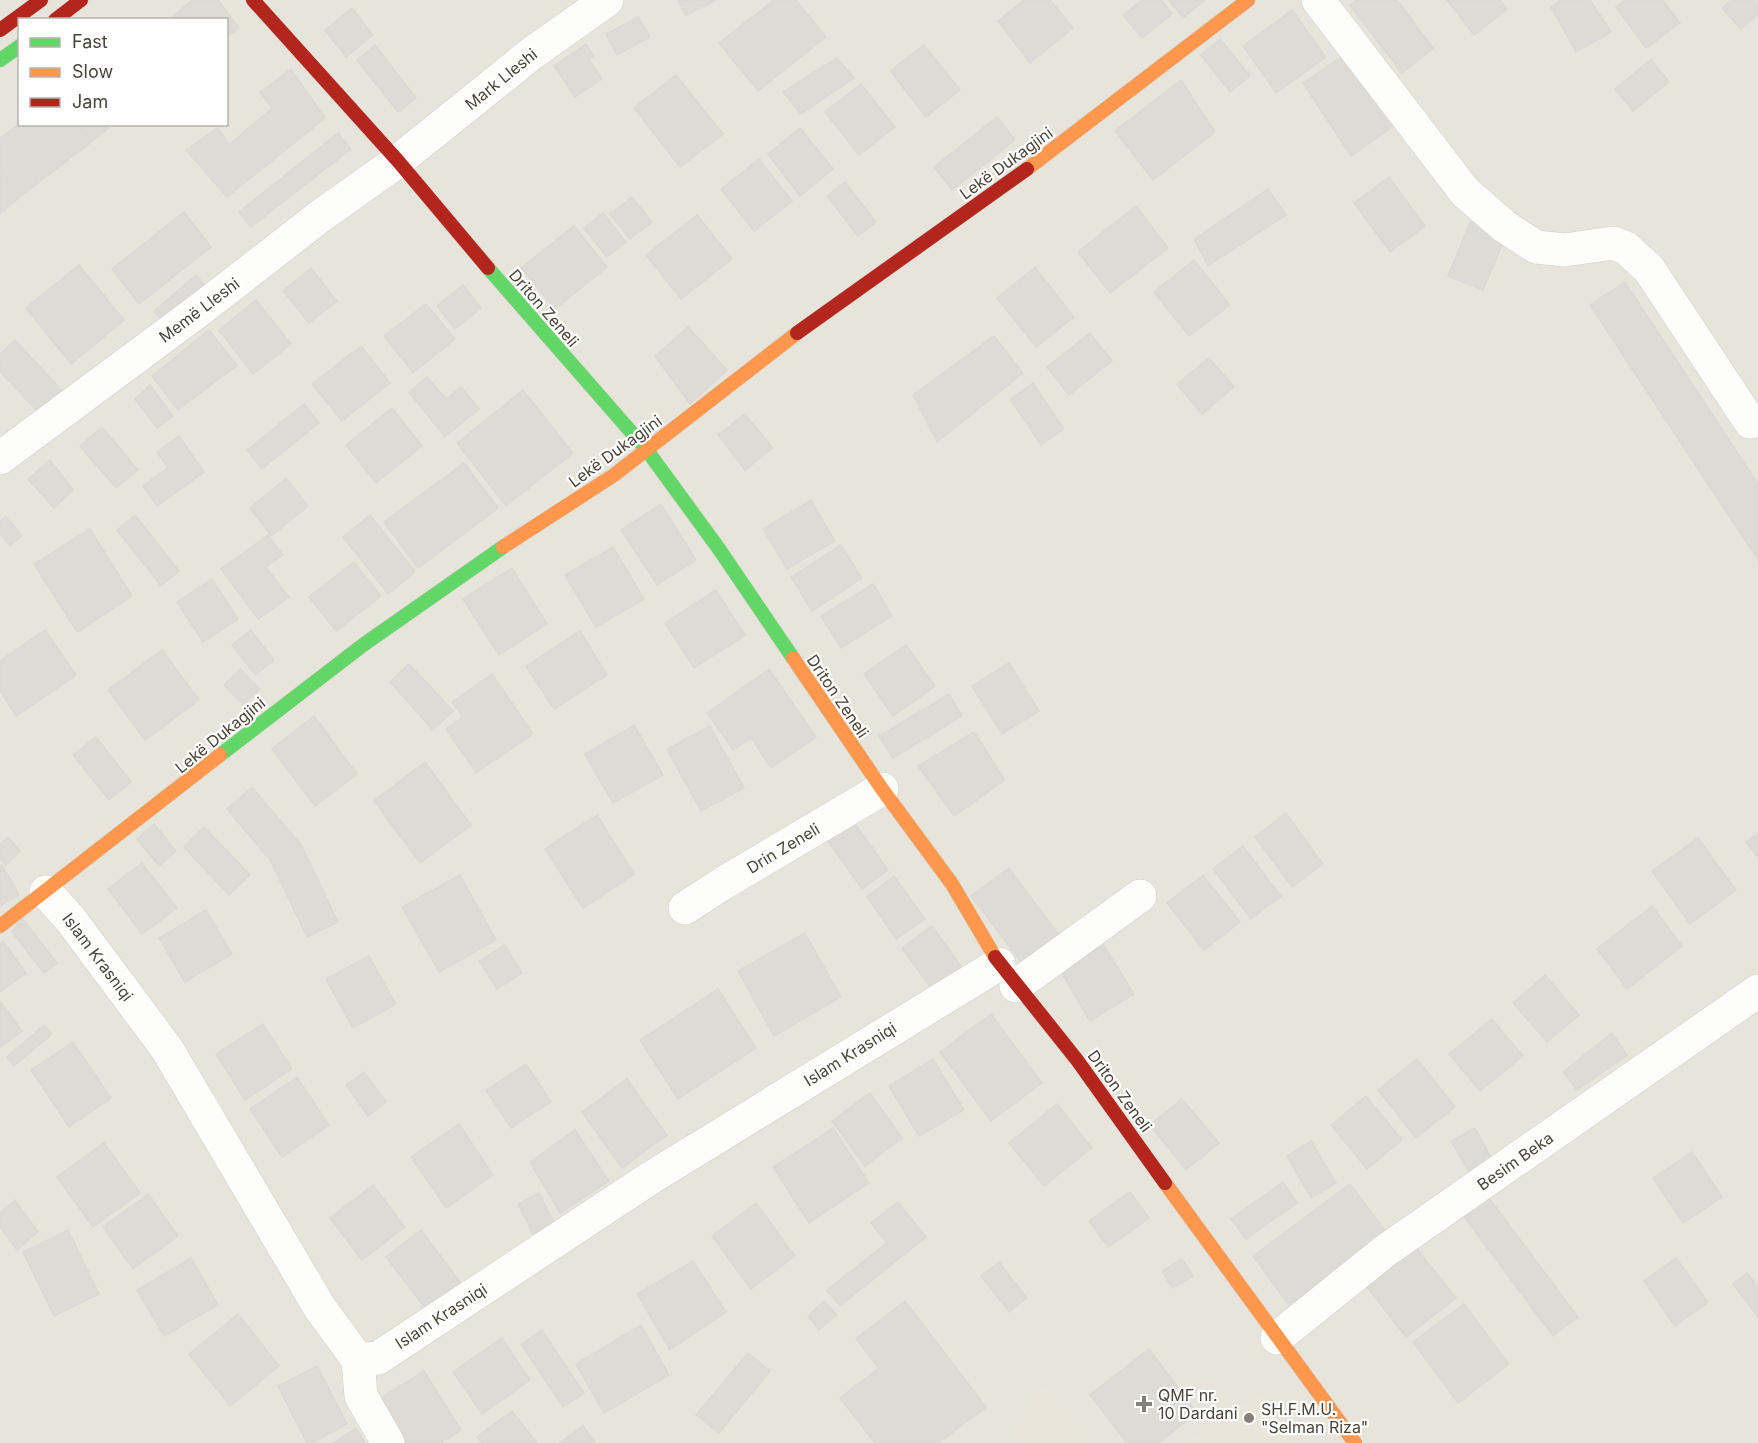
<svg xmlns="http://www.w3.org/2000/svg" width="1758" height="1443" font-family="Inter,sans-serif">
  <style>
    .residential { fill: #e7e4dc; fill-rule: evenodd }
    .education { fill: #eae5da }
    .building { fill: #dedbd6; stroke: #dcd9d4; stroke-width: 1.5 }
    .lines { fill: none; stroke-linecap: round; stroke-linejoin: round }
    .street-casing { stroke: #d2d0cb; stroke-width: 34 }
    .fast-casing { stroke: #d3cfc5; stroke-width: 15 }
    .slow-casing { stroke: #d3cfc5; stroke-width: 15 }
    .jam-casing { stroke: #d3cfc5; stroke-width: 15 }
    .street { stroke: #fdfdfc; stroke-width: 33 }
    .fast { stroke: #63d668; stroke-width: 14 }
    .slow { stroke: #ff974d; stroke-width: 14 }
    .jam { stroke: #b3261e; stroke-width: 14 }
    .poi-dot { fill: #868178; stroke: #fff; stroke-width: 2 }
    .labels { text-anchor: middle; stroke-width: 4.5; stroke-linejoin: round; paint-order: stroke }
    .street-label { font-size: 16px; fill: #4b4439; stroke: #fff }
    .poi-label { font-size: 16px; fill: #4b4439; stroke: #fff; text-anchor: start }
  </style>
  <rect width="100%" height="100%" fill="#f4f2ee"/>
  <path class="residential" d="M0,0h1758v1443h-1758zM20,20h206v104h-206z"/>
  <g class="education">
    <path d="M1044,1384l49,59h-81z"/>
    <path d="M1259,1394l36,49h-112z"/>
  </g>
  <g class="building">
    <path d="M193,0h25l21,28 -13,9v-17h-58z"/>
    <path d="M678,0h38l-30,15z"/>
    <path d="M774,0h22l30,37 -68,54 -39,-48z"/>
    <path d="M1024,0h26l23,28 -43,35 -32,-42z"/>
    <path d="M1142,0h19l11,14 -30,24 -19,-23z"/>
    <path d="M1169,0h36l-22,18z"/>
    <path d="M1356,0h41l36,48 -31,25 -52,-68z"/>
    <path d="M1447,0h53l7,9 -33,26z"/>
    <path d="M1561,0h29l21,32 -35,20 -25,-45z"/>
    <path d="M1626,0h37l17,23 -34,25 -30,-41z"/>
    <path d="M1731,0h23l4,4v10l-17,15 -19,-21z"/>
    <path d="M352,8l21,27 -27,22 -21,-27z"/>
    <path d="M1292,10l34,47 -50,36 -33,-47z"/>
    <path d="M638,17l12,20 -33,18 -11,-21z"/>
    <path d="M1220,39l30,37 -20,16 -29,-37z"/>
    <path d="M586,44l8,12 -5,3 13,20 -27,18 -21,-31z"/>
    <path d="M375,45l41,53 -18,14 -41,-52z"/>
    <path d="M924,45l36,45 -34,27 -36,-46z"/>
    <path d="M1349,52l48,72 -46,32 -48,-73z"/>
    <path d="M837,58l17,20 -53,36 -18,-22z"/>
    <path d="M1651,59l18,23 -36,29 -18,-22z"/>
    <path d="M291,69l34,49 -98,79 -41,-47 32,-22 11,17 43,-37 -12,-16z"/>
    <path d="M676,75l47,59 -43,33 -46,-59z"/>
    <path d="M1181,80l34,52 -62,48 -38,-49z"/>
    <path d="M861,84l34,43 -36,28 -34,-43z"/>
    <path d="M997,117l18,23 -63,50 -18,-23z"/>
    <path d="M20,124h57l14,18 -70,54 -21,-24v-34z"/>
    <path d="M77,124h36l-22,18z"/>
    <path d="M800,128l33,41 -33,27 -32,-42z"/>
    <path d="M338,133l13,16 -100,78 -12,-15z"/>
    <path d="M759,159l33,42 -38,30 -33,-42z"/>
    <path d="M0,172l21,24 -21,18z"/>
    <path d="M1389,177l36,49 -35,26 -36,-49z"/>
    <path d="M845,182l31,40 -18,14 -31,-40z"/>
    <path d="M1268,189l18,26 -78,51 -14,-27z"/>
    <path d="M632,197l20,25 -22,17 -20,-25z"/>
    <path d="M1136,206l32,42 -58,45 -32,-41z"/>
    <path d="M184,212l27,35 -72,57 -27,-35z"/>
    <path d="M603,213l23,29 -19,15 -23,-29z"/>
    <path d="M697,215l35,44 -51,40 -35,-44z"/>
    <path d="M1473,216l35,15 -25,59 -35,-14z"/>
    <path d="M574,226l33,41 -52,42 -34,-41z"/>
    <path d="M1194,260l36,45 -41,31 -35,-44z"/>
    <path d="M79,265l45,55 -53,44 -45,-56z"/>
    <path d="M1035,267l39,50 -38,30 -39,-49z"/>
    <path d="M311,268l26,33 -28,22 -26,-32z"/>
    <path d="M196,275l14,16 -42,36 -14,-16z"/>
    <path d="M1625,282l133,202v76l-168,-255z"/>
    <path d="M463,285l18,23 -26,21 -18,-23z"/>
    <path d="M256,300l35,44 -38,30 -34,-44z"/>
    <path d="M426,304l29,35 -42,34 -29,-37z"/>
    <path d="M688,327l39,43 -37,34 -35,-48z"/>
    <path d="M209,330l28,35 -59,45 -26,-34z"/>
    <path d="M1090,333l22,28 -43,34 -22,-28z"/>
    <path d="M994,336l29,37 -86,69 -24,-47z"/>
    <path d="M15,340l54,58 -23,22 -46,-48v-18z"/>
    <path d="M361,346l29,37 -48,38 -30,-37z"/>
    <path d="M1209,358l25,29 -32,27 -25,-30z"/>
    <path d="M427,377l19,22 15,-12 18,22 -34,28 -36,-45z"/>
    <path d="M1033,383l31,46 -23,16 -31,-46z"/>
    <path d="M150,385l23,31 -16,12 -22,-29z"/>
    <path d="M523,390l50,63 -67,53 -49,-63z"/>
    <path d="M304,404l15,19 -57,46 -15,-19z"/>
    <path d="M392,408l30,38 -46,37 -30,-38z"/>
    <path d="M745,414l28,34 -28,22 -27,-35z"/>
    <path d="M102,427l36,43 -22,18 -36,-42z"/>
    <path d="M179,436l25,36 -47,34 -14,-20 25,-18 -11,-16z"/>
    <path d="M50,460l23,30 -19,18 -26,-29z"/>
    <path d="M464,463l34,45 -80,60 -34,-46z"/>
    <path d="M286,478l22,28 -37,30 -21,-28z"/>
    <path d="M811,500l24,41 -48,28 -24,-40z"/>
    <path d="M661,504l35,56 -39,25 -36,-55z"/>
    <path d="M135,515l44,56 -18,15 -44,-56z"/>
    <path d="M370,515l45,57 -27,22 -45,-57z"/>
    <path d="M6,517l16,19 -12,10 -10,-13v-12z"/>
    <path d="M90,529l42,67 -55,36 -43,-68z"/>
    <path d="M268,535l15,20 -17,12 23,30 -31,22 -37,-50z"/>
    <path d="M841,545l21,33 -50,33 -21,-34z"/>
    <path d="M613,547l31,52 -48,28 -31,-52z"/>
    <path d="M354,562l27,34 -45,35 -27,-34z"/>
    <path d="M512,568l35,56 -48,31 -36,-56z"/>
    <path d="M212,579l26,40 -35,23 -26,-40z"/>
    <path d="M873,584l19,32 -51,32 -20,-32z"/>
    <path d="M716,590l29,45 -51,33 -29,-45z"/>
    <path d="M45,630l31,45 -60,41 -16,-25v-30z"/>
    <path d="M251,630l23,30 -19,15 -23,-30z"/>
    <path d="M580,631l27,44 -53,34 -28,-43z"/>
    <path d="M906,645l29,41 -42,30 -29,-42z"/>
    <path d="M162,650l37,50 -54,40 -37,-50z"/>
    <path d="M1009,663l30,48 -37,23 -30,-48z"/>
    <path d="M409,664l44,47 -20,19 -43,-48z"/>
    <path d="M240,669l20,20 -16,16 -20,-20z"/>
    <path d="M769,669l47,68 -45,31 -20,-30 -18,12 -26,-37z"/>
    <path d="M492,674l41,60 -57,39 -30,-44 17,-12 -11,-15z"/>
    <path d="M949,694l13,22 -69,42 -14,-22z"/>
    <path d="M314,716l43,58 -42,32 -43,-57z"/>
    <path d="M634,725l29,50 -50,28 -28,-49z"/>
    <path d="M710,726l34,62 -43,23 -34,-62z"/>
    <path d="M974,732l31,48 -51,36 -36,-50z"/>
    <path d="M96,737l35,45 -22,18 -36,-45z"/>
    <path d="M425,762l46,63 -51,38 -46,-62z"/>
    <path d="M252,787l49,58 37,77 -31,15 -37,-77 -43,-51z"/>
    <path d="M1286,813l37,51 -31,23 -37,-50z"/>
    <path d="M597,815l37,59 -51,34 -38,-59z"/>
    <path d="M854,822l34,48 -26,19 -34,-48z"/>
    <path d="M154,824l22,27 -17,15 -22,-27z"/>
    <path d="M204,827l46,48 -21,20 -45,-48z"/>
    <path d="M1758,833v24l-12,-15z"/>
    <path d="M8,837l12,14 -14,14 -6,-6v-15z"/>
    <path d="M1698,838l38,52 -46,34 -38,-53z"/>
    <path d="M1243,846l38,50 -30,23 -38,-50z"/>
    <path d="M142,863l35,45 -35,26 -34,-45z"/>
    <path d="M0,865h2l17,30 -19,11z"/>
    <path d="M1009,868l50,67 -37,28 -51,-67z"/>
    <path d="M460,875l36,65 -57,32 -37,-65z"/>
    <path d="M1203,875l37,47 -36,28 -37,-47z"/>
    <path d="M894,876l31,43 -29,20 -29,-42z"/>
    <path d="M1652,906l30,40 -55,43 -30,-40z"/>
    <path d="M206,910l26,44 -47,28 -26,-44z"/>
    <path d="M22,918l35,45 -13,10 -32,-41z"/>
    <path d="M932,926l31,43 -30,22 -31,-43z"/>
    <path d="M805,933l36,64 -67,39 -36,-65z"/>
    <path d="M3,941l23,32 -26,19v-48z"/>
    <path d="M1102,943l32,51 -44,27 -30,-51z"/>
    <path d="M505,945l17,28 -25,16 -18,-28z"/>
    <path d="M369,956l27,48 -43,24 -27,-49z"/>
    <path d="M1545,975l34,40 -32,27 -34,-39z"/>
    <path d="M718,989l38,59 -78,51 -38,-59z"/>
    <path d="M0,1001l22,30 -22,16z"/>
    <path d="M991,1014l51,69 -51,38 -51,-69z"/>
    <path d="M1492,1019l31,37 -43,35 -31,-37z"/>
    <path d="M263,1024l29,45 -47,31 -29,-46z"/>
    <path d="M44,1025l8,9 -38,32 -7,-9z"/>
    <path d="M1612,1033l15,22 -50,35 -14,-18z"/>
    <path d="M73,1042l38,56 -42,29 -38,-57z"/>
    <path d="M933,1059l31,51 -45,26 -30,-50z"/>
    <path d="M1417,1059l38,48 -39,31 -38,-48z"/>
    <path d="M526,1064l25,38 -40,26 -25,-38z"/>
    <path d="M364,1072l22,30 -18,14 -22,-31z"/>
    <path d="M297,1077l32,48 -47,32 -32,-48z"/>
    <path d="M627,1079l40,56 -45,33 -40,-56z"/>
    <path d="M870,1093l32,45 -37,28 -33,-45z"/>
    <path d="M1366,1096l36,44 -35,29 -36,-44z"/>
    <path d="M1182,1099l37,44 -33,27 -36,-45z"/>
    <path d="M1057,1104l35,44 -48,38 -35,-43z"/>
    <path d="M459,1124l34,51 -47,33 -35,-51z"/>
    <path d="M833,1128l36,55 -60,40 -36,-56z"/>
    <path d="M1475,1128l18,33 -23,13 -19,-33z"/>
    <path d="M575,1130l34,51 -49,32 -30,-51z"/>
    <path d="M1311,1141l25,42 -25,15 -24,-42z"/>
    <path d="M104,1143l36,50 -47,34 -36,-50z"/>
    <path d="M1692,1152l30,45 -39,26 -30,-45z"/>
    <path d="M1283,1182l14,21 -51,36 -15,-20z"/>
    <path d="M1350,1184l37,49 -98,72 -36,-49z"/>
    <path d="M373,1185l32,42 -43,33 -32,-42z"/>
    <path d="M1483,1190l95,127 -25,19 -95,-127z"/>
    <path d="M1130,1192l19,26 -41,29 -19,-26z"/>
    <path d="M539,1193l15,30 -21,11 -15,-30z"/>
    <path d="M148,1194l30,42 -45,33 -30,-42z"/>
    <path d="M15,1200l23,32 -21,18 -17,-23v-14z"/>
    <path d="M898,1202l28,35 -86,69 -13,-16 60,-47 -16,-20z"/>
    <path d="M756,1203l39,53 -44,33 -39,-53z"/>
    <path d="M68,1230l31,64 -45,22 -31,-64z"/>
    <path d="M421,1230l39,52 -34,27 -40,-52z"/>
    <path d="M1413,1244l43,54 -50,39 -42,-54z"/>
    <path d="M191,1258l27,47 -54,31 -27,-46z"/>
    <path d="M1676,1258l32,44 -33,24 -31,-45z"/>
    <path d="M1182,1259l11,17 -21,12 -10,-17z"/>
    <path d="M693,1261l33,51 -56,38 -33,-56z"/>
    <path d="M999,1262l28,36 -18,14 -28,-36z"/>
    <path d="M1747,1273l11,14v30l-25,-33z"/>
    <path d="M824,1301l13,14 -18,15 -11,-14z"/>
    <path d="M905,1301l81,106 -48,36h-63l-35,-45 39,-30 -23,-29z"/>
    <path d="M1464,1304l45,60 -51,39 -45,-61z"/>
    <path d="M238,1314l41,52 -49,40 -41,-52z"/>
    <path d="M641,1325l28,50 -65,38 -28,-49z"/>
    <path d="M542,1330l42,63 -21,14 -42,-63z"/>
    <path d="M502,1338l28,42 -48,34 -29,-42z"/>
    <path d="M1149,1349l48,64 -39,30h-31l-37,-48z"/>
    <path d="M748,1353l22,18 -51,62 -23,-18z"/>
    <path d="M317,1366l30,58 -35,19h-5l-29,-57z"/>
    <path d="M424,1371l37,59 -20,13h-40l-26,-41z"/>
    <path d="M512,1411l25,32h-55l-5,-6z"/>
    <path d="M583,1426l12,17h-35z"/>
    <path d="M356,1428l9,15h-32z"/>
  </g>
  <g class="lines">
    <defs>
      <g id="street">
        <path d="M1318,0l147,192 39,34 32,21 29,3 48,-7 13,5 23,21 101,153"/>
        <path d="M0,458l202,-150 117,-91 79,-56 133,-107 76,-54"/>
        <path d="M46,892l25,28 96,129 153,259 38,52 20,-2 274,-181 347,-213"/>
        <path d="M685,908l37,-24 160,-95"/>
        <path d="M1016,986l124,-90"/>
        <path d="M1277,1338l108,-87 373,-260"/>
        <path d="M358,1360l3,36 27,47"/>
      </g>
      <g id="fast">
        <path d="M0,60l20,-14"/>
        <path d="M488,268l158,181 73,100 74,109"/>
        <path d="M220,755l143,-110 140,-98"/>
      </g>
      <g id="slow">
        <path d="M1027,169l221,-169"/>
        <path d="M503,547l111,-72 183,-142"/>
        <path d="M793,658l89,131 70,95 43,73"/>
        <path d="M0,926l220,-171"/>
        <path d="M1165,1183l190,260"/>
      </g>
      <g id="jam">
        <path d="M253,0l145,161 90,107"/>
        <path d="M55,20l26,-20"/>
        <path d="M0,30l41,-30"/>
        <path d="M797,333l230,-164"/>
        <path d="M995,957l82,103 88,123"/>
      </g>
    </defs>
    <use href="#street" class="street-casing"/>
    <use href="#fast" class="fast-casing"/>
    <use href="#slow" class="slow-casing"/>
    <use href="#jam" class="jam-casing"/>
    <use href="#street" class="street"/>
    <use href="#fast" class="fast"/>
    <use href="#slow" class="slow"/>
    <use href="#jam" class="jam"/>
  </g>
  <g class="poi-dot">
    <path d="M1141 1395h6v6h6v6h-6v6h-6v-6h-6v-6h6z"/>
    <circle cx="1249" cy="1418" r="6"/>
  </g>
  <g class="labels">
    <g class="street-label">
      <text transform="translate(501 79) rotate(-39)" y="6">Mark Lleshi</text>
      <text transform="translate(1006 163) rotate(-36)" y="6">Lekë Dukagjini</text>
      <text transform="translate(544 308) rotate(49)" y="6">Driton Zeneli</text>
      <text transform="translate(199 310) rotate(-37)" y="6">Memë Lleshi</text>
      <text transform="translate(615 451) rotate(-36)" y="6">Lekë Dukagjini</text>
      <text transform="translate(838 696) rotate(56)" y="6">Driton Zeneli</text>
      <text transform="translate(220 735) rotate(-39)" y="6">Lekë Dukagjini</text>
      <text transform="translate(783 848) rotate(-31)" y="6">Drin Zeneli</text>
      <text transform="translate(98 957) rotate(53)" y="6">Islam Krasniqi</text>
      <text transform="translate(850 1054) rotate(-32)" y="6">Islam Krasniqi</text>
      <text transform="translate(1120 1091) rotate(54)" y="6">Driton Zeneli</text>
      <text transform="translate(1515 1161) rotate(-35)" y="6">Besim Beka</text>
      <text transform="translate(441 1316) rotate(-33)" y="6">Islam Krasniqi</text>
    </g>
    <g class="poi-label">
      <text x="1158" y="1401">QMF nr.<tspan x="1158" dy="18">10 Dardani</tspan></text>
      <text x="1261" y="1415">SH.F.M.U.<tspan x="1261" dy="18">"Selman Riza"</tspan></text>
    </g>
  </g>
  <rect x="18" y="18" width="210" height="108" fill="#ffffff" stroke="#b7b4b0" stroke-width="1.5"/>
  <rect x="30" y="38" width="30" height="9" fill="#63d668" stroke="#b7b4b0" stroke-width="1.5"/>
  <text x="72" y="48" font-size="18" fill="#4b4439">Fast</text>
  <rect x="30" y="68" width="30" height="9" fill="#ff974d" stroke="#b7b4b0" stroke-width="1.5"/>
  <text x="72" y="78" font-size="18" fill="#4b4439">Slow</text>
  <rect x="30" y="98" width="30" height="9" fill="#b3261e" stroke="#b7b4b0" stroke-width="1.5"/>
  <text x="72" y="108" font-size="18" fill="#4b4439">Jam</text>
</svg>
